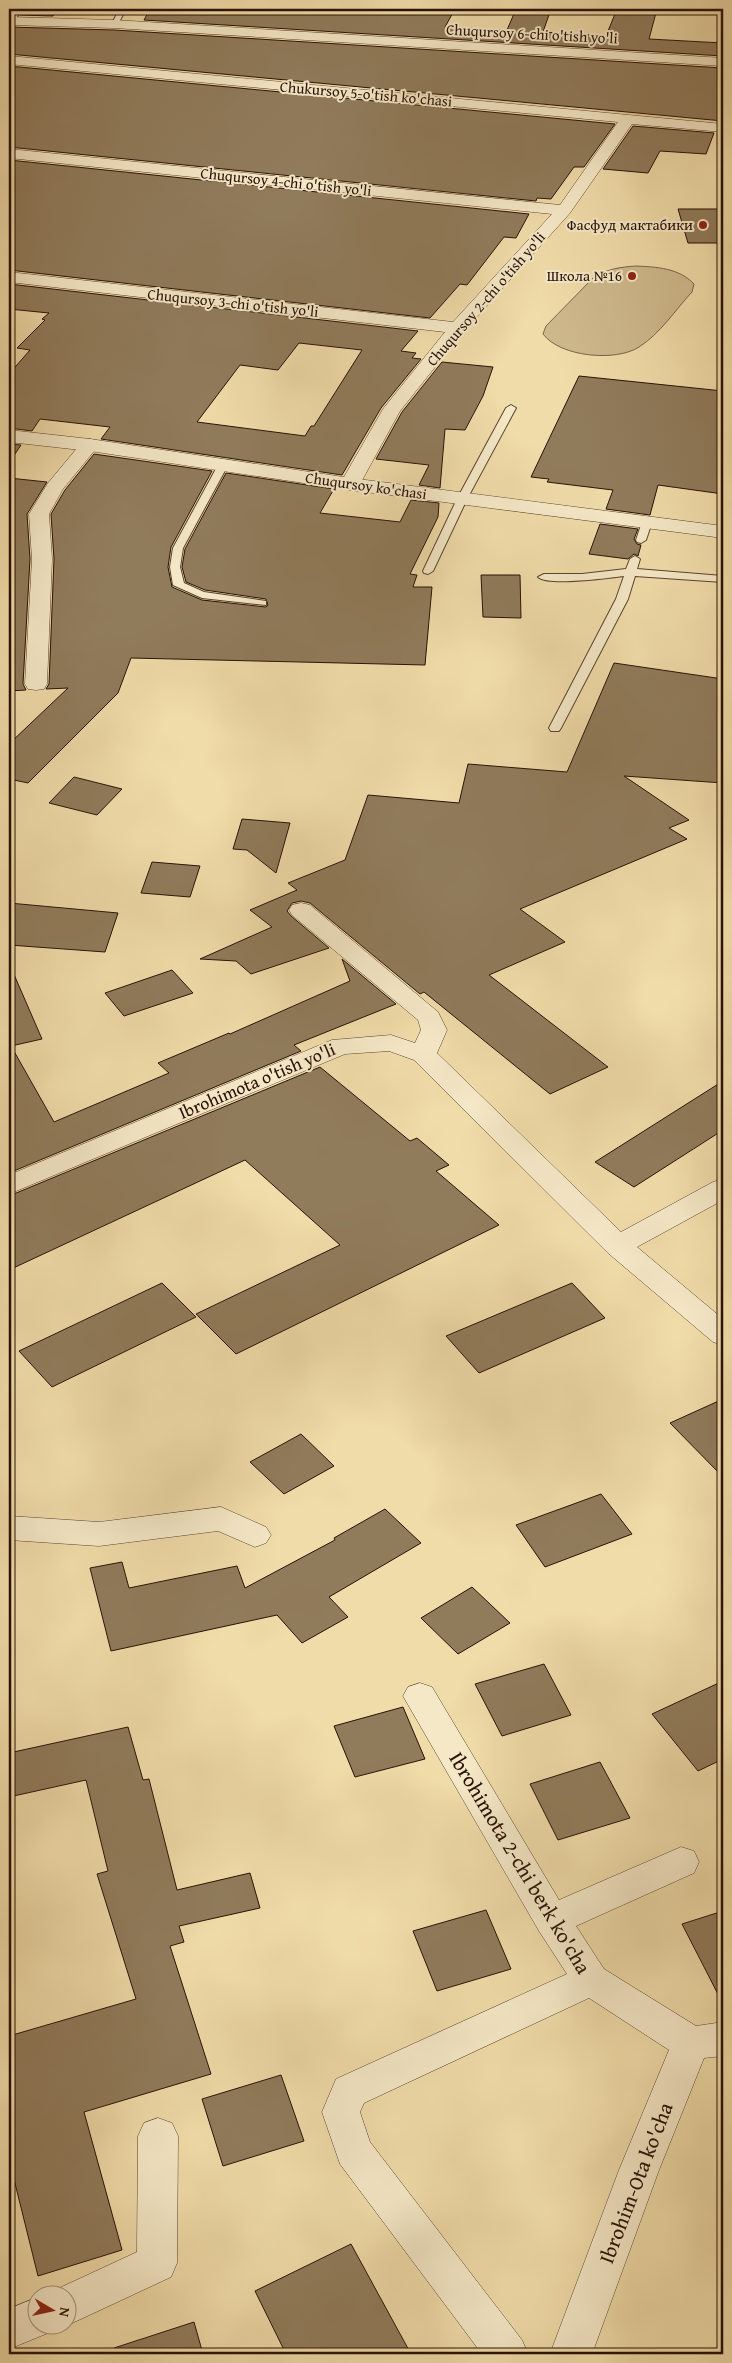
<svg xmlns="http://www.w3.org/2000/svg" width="732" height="2363" font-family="'Gentium Book Plus',serif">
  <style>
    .green { fill: #ceb98d; stroke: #7a654a }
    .building { fill: #907b5b; stroke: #271106; fill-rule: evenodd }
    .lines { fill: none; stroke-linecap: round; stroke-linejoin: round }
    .service-casing { stroke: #59442f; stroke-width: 2 }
    .minor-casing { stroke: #59442f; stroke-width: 1 }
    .tertiary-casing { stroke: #59442f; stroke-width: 1 }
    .service { fill: #f5e8c7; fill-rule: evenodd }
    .minor { fill: #f5e8c7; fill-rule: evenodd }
    .tertiary { fill: #f5e8c7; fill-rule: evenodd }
    .poi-dot { fill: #8f2418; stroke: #f5e8c7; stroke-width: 2 }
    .labels { text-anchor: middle; stroke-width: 4; stroke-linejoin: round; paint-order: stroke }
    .far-street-label { font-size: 15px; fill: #271106; stroke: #f5e8c7 }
    .far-poi-label { font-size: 15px; fill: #271106; stroke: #f5e8c7; text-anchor: end }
    .street-label { font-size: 18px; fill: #271106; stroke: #f5e8c7 }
    .near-street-label { font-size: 21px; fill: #271106; stroke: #f5e8c7 }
  </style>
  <rect width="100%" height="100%" fill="#f0dca9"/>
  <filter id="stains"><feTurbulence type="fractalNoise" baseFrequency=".004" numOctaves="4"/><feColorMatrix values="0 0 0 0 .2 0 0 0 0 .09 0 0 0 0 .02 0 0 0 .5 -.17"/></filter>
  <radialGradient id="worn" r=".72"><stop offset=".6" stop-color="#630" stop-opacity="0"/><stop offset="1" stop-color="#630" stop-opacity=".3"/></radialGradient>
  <path class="green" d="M636,266c21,1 43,2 58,18l-2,8c-16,17 -32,42 -53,55 -23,15 -79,10 -96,-13l3,-8 47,-48c14,-9 27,-11 43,-12z"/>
  <g class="building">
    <path d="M24,9h34l-5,7 -33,-1z"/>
    <path d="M150,9h305l-10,18 62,3 9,-21h35l-8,23 63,4 11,-27h40l-8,30 74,4v13l-579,-36z"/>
    <path d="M9,27l105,3 609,38v53l-714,-67z"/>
    <path d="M9,66l606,58 -31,43h-10l-23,32 -14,-1 -1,3 -527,-54z"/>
    <path d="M633,126l81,7 -8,21 -46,-3 -12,22 -45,-4z"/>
    <path d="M9,160l520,54 -13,24 -12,-1 -37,48 -7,-1 -30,34 -421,-48z"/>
    <path d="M678,209h45v34h-35z"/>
    <path d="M9,284l409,47 -17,20 15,2 -4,5 9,1 -40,49 -39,67 -241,-36 9,-12 -70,-8 -8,12 -23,-3v-54l21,-24 -13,-2 28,-28 -3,-1 7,-6 -40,-4zM299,343l63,7 -48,76h-3l-6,10 -108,-14 43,-57 38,5z"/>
    <path d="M442,362l51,5 -10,29 -18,34 -20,-1 -5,59 -21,-3 10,-20 -53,-6 26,-47z"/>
    <path d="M579,376l144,15v103l-65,-9 -8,30 -44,-6 7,-19 -66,-8 2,-3 -18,-2z"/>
    <path d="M9,444l12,1 -12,18z"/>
    <path d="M94,454l118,17 -41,76 -3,20 4,20 30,13 64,7 2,-2 -2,-6 -61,-9 -19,-8 -4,-15 3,-18 41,-76 108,16 -14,24 80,9 11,-22 28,3 -1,14 -28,57 7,1 -4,12h19l-7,78 -294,-7 -13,35 -90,90 -19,-4v-35l59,-56 -22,1 3,-5 5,-125 -3,-45 14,-24z"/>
    <path d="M9,478l38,4 -20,32 3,45 -7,125 3,6 -17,1z"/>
    <path d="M600,524l38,5 -4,10 3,5 4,1 -3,11 -4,-2 -6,5 -39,-5z"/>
    <path d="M481,575h39l1,43 -38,-1z"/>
    <path d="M614,663l109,16v104l-99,-7 65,44 -20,8 18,11 -167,70 45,33 -76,33 119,92 -58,27 -126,-102 -4,2 -110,-91 -9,-2 -9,2 -5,8 4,5 38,32 -78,26 -15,-13 -36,-2 72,-32 -22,-17 47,-20 -9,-7 57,-23 23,-65 91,8 9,-39 99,8z"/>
    <path d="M74,777l48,12 -25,26 -48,-12z"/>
    <path d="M242,819l48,4 -14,50 -29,-23 -14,-1z"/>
    <path d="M152,862l48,4 -10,31 -49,-4z"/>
    <path d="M9,903l109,10 -13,39 -96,-7z"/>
    <path d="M342,959l54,45 -102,41 7,6 -292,122v-210l33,76 -31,7 43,76 115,-49 -11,-10 71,-30 1,1 120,-53z"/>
    <path d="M172,970l21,23 -69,23 -19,-23z"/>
    <path d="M320,1067l90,74 7,-3 32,27 -13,6 63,54 -263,129 -40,-40 144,-69 -95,-85 -236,110v-74z"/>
    <path d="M723,1081v49l-89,57 -39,-25z"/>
    <path d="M162,1283l34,34 -144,70 -33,-36z"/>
    <path d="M572,1283l33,35 -126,55 -33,-37z"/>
    <path d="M723,1399v78l-53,-54z"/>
    <path d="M301,1434l33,32 -50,28 -34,-32z"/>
    <path d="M601,1494l31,40 -87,33 -29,-42z"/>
    <path d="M385,1509l36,34 -92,54 19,20 -46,26 -25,-28 -166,36 -21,-83 32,-6 7,26 108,-22 8,22 90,-48 -1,-2z"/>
    <path d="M472,1587l38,36 -52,31 -37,-36z"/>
    <path d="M544,1664l27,51 -69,21 -27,-52z"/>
    <path d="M723,1681v78l-25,12 -46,-57z"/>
    <path d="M403,1707l22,52 -70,18 -21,-51z"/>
    <path d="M128,1727l15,53 6,-1 28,111 73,-17 10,35 -81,18 5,16 -14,4 41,128 -127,38 38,138 -84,26 -29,-117v-123l127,-37 -39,-125 11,-3 -22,-91 -77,17v-44z"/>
    <path d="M600,1762l30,56 -72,22 -28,-56z"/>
    <path d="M486,1910l25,59 -74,22 -24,-60z"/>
    <path d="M723,1911v93l-41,-80z"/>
    <path d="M281,2075l23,66 -81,25 -21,-67z"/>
    <path d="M351,2244l60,110h-125l-31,-63z"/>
    <path d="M194,2322l9,32h-88l-1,-6z"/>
  </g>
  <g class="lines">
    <defs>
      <g id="service">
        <path d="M15,9h7l-9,14h-4v-6z"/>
        <path d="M119,9h7l-9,17h-6z"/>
        <path d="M511,405l5,3 -49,91 -34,72 -5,3 -4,-1 -1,-2 34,-72 49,-91z"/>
        <path d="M223,462l5,3 -45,83 -3,19 4,16 20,9 62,9v4l-64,-7 -29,-13 -3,-18 3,-19 45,-83z"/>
        <path d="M647,519l5,3 -6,18 -5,3 -4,-1 -1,-2 6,-18z"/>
        <path d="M635,556l5,3 -3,10 86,7v6l-88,-6 -7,23 -67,129 -2,3h-8l-2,-3 67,-129 8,-23c-15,2 -77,10 -86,1l6,-3h38l44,-5 4,-10z"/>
      </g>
      <g id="minor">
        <path d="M9,17l105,3 609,38v8l-609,-38 -105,-3z"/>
        <path d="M9,56l714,68v8l-91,-8 -62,89 -107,119 -63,79 -40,73 -3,4 -7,2 -7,-2 -3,-4 43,-75 62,-77 -436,-50v-10l444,50 99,-108 -543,-56v-9l551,56 58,-83 -609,-58z"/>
        <path d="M90,439l7,2 2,4 -36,44 -14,25 3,45 -5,125 -3,5 -8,1 -8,-1 -3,-5 7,-125 -3,-45 19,-31 35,-42z"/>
        <path d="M301,903l9,2 128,107 9,18 -10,23 184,179 92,-50 10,-3v21l-86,47 86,72v26l-10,-3 -105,-89 -194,-193 -25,-9 -44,3 -336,140v-19l323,-135 59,-5 24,8 6,-13 -3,-10 -126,-105 -3,-5 3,-5z"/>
        <path d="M221,1507l45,20 5,8 -5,8 -11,4 -37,-16 -119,15 -90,-6v-24l90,6z"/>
        <path d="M420,1683l12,4 127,213 122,-53 13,4 5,11 -5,11 -118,53 28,43 92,57 27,-4v34l-19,2 -45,112 -67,184h-42l69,-184 50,-120 -80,-52 -225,105 -4,9 10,30 152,198 6,14h-46l-142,-190 -18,-52 14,-33 231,-105 -28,-43 -136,-235 5,-9z"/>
        <path d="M158,2118l14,5 6,13 -1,127 -6,14 -103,48v-29h-16l1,-5 84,-39 1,-116 6,-13z"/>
        <path d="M38,2297v29h17l-2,5 -44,18v-40z"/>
      </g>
      <path id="tertiary" d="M9,430l81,9 260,39 373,48v12l-373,-48 -260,-39 -81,-9z"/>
    </defs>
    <use href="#service" class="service-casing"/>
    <use href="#minor" class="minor-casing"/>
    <use href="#tertiary" class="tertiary-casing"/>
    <use href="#service" class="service"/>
    <use href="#minor" class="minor"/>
    <use href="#tertiary" class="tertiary"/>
  </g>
  <g class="poi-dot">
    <circle cx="703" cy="225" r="5"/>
    <circle cx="632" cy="276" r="5"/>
  </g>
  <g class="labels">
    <g class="far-street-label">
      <text transform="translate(532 34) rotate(3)" y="5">Chuqursoy 6-chi o'tish yo'li</text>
      <text transform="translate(366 94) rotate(5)" y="5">Chukursoy 5-o'tish ko'chasi</text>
      <text transform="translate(286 182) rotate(6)" y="5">Chuqursoy 4-chi o'tish yo'li</text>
      <text transform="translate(486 299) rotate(-49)" y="5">Chuqursoy 2-chi o'tish yo'li</text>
      <text transform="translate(233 303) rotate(6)" y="5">Chuqursoy 3-chi o'tish yo'li</text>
      <text transform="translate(366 486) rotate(8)" y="5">Chuqursoy ko'chasi</text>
    </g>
    <g class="far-poi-label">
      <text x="693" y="230">Фасфуд мактабики</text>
      <text x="622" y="281">Школа №16</text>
    </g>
    <g class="street-label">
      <text transform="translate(257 1081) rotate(-23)" y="6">Ibrohimota o'tish yo'li</text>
    </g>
    <g class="near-street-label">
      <text transform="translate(520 1863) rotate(59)" y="7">Ibrohimota 2-chi berk ko'cha</text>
      <text transform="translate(636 2183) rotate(-69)" y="7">Ibrohim-Ota ko'cha</text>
    </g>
  </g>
  <rect width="732" height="2363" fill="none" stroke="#f0dca9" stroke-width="30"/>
  <rect x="10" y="10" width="712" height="2343" fill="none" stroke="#271106" stroke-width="2.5"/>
  <rect x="15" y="15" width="702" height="2333" fill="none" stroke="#271106"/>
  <g transform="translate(52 2310) rotate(99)"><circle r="24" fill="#f5e8c7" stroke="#a3927a"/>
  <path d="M0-4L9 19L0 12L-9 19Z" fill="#8f2418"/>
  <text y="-8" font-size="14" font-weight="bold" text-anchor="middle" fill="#271106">N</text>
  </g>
  <rect width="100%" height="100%" filter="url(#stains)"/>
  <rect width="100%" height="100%" fill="url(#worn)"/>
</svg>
